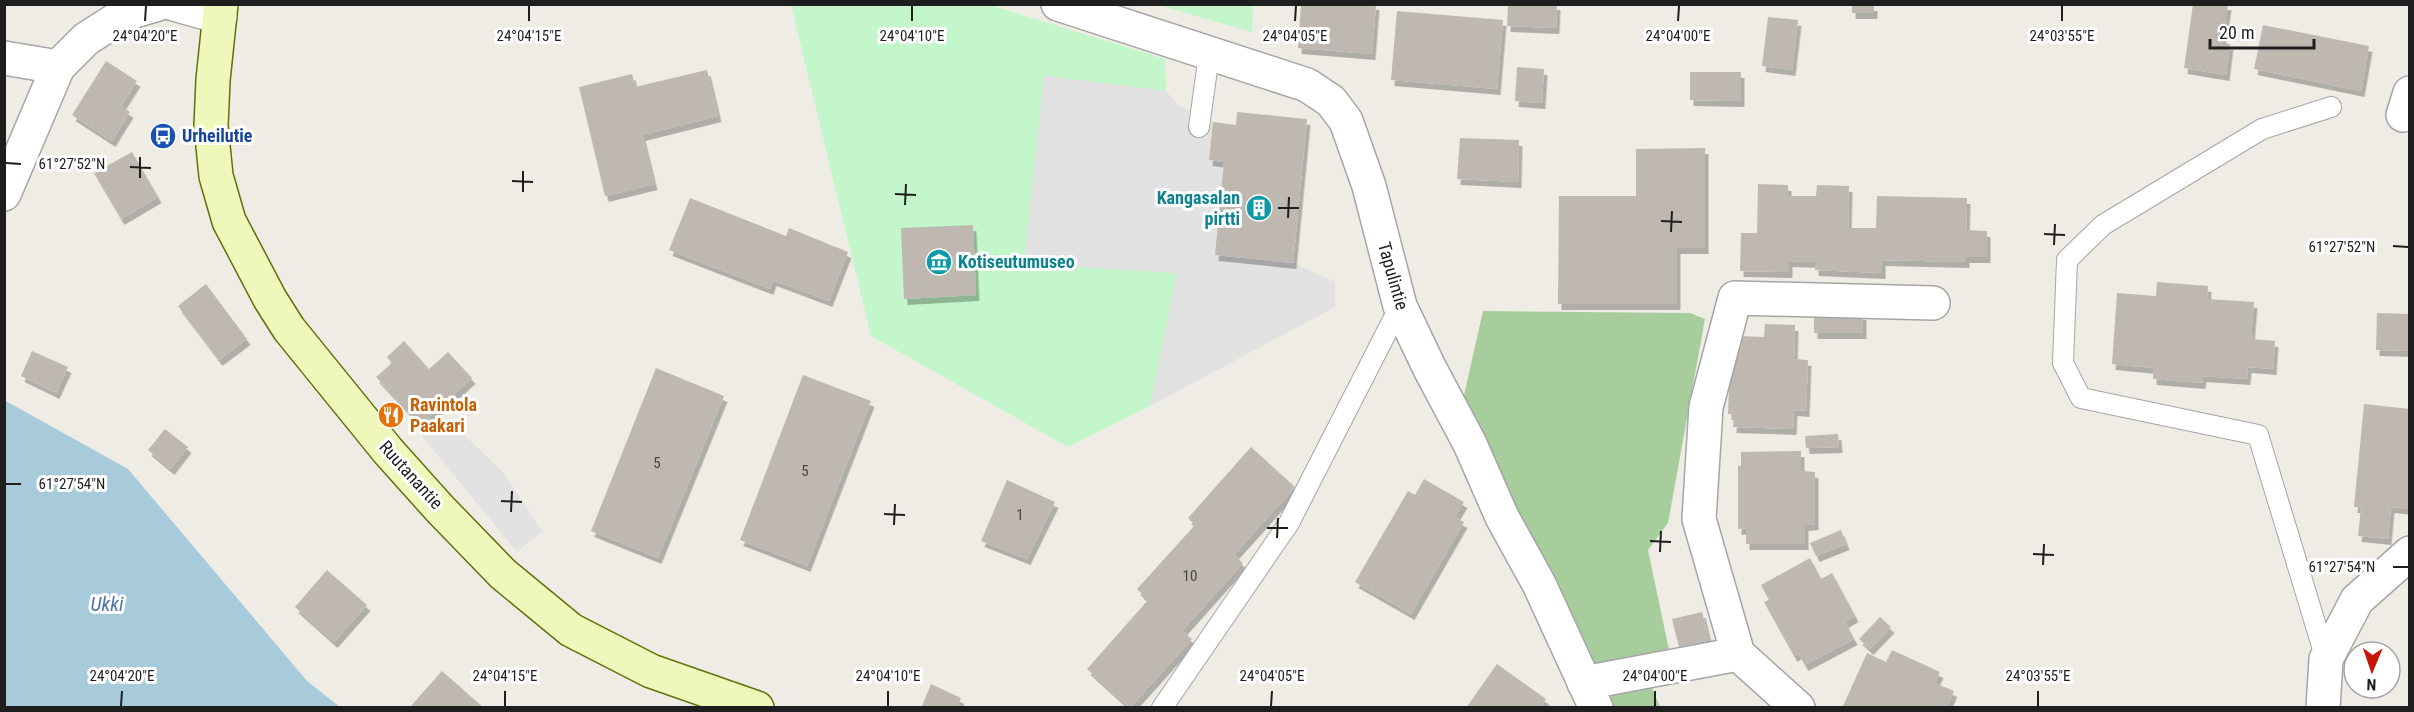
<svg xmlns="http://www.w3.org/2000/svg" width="2414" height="712" font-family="'Roboto Condensed',sans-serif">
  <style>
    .forest { fill: #a6cd9b }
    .park { fill: #c3f7cb }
    .parking { fill: #e2e2e2 }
    .water { fill: #a7cbdb }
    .building { fill: #bfb8b1; filter: url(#shadow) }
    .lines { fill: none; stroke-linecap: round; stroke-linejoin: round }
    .lane-casing { stroke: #a5a5a5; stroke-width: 22 }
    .street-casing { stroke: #a5a5a5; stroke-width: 36 }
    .secondary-casing { stroke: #5f7209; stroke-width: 36 }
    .lane { stroke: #fff; stroke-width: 20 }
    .street { stroke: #fff; stroke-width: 33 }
    .secondary { stroke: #eff7bb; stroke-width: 33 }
    .ticks { fill: none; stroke: #1e1e1e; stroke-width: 2 }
    .labels { text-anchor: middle; stroke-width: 6; stroke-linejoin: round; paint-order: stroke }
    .number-label { font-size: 15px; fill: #464443 }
    .transit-label { font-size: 18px; font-weight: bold; fill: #164399; stroke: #fff; text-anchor: start }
    .culture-label { font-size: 18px; font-weight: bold; fill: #0d838f; stroke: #fff; text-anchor: end }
    .street-label { font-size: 18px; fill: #1e1e1e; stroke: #fff }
    .food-label { font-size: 18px; font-weight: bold; fill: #c56008; stroke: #fff; text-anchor: start }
    .water-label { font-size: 20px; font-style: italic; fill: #4e75aa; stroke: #fff }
    .ticks-label { font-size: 15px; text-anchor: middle; fill: #1e1e1e; stroke: #fff; stroke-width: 6; stroke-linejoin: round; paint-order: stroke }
  </style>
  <defs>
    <filter id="shadow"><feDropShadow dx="3.5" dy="6" stdDeviation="0" flood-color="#0004"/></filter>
  </defs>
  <rect width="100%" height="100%" fill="#efece5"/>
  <path class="forest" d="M1483,311l207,2 15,6 -37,204 -20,27 21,100 -30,7 21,50h-64l-136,-294z"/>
  <g class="park">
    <path d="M791,5h199l175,54 1,32 -122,-15 -20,187 153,10 -27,133 -82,41 -197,-111z"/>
    <path d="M1158,5h95l-1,27z"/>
  </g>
  <g class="parking">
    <path d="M1044,76l122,15 13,15 34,16 -4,38 15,2 69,101 42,19v25l-185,99 27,-133 -153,-9z"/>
    <path d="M429,419l28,9 46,44 39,59 -25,21 -96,-117z"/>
  </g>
  <path class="water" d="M4,400l124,69 179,212 33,26h-335z"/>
  <g class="building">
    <path d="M1301,4h75l-4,50 -74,-6z"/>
    <path d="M1508,4h49l-1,24 -49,-2z"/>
    <path d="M2193,4h35l-6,40h8l-4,31 -42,-7z"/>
    <rect x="1852" y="5" width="22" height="8"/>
    <path d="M1397,11l106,9 -6,69 -106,-9z"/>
    <path d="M1768,17l30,3 -6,50 -30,-4z"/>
    <path d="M2263,25l106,21 -8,45 -107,-22z"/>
    <path d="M106,61l31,20 -16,25 9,6 -18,29 -40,-26z"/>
    <path d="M1517,67l27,2 -2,34 -27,-2z"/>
    <path d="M707,70l11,46 -76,19 12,49 -49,12 -26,-109 53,-13 3,13z"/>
    <path d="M1690,72h51v29l-51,-1z"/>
    <path d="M1237,112l70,7 -14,144 -78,-8 9,-93 -15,-2 4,-38 23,3z"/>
    <path d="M1460,138l59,2 -1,42 -61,-3z"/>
    <path d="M1705,148v100h-28v56h-119l1,-108h77v-47z"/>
    <path d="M132,152l26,45 -37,22 -27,-46z"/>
    <path d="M1758,184l30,1v11h28l1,-11 32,1 -1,42h28l1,-32 90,2 -1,32 21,1v26h-21v5l-84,-2v13l-67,-3v-8l-26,-1v11l-49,-1 1,-38h16z"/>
    <path d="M690,198l96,38 3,-8 59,24 -19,49 -56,-21 -3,9 -101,-39z"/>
    <path d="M973,225l3,70 -72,4 -3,-71z"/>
    <path d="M2157,282l51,4 -1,13 47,3 -3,37 24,2 -2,28 -25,-2 -1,12 -44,-3 -1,7 -49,-4v-11l-41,-4 5,-71 39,3z"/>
    <path d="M206,284l41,55 -28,21 -41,-54z"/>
    <path d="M2377,313l33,1v37l-34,-1z"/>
    <rect x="1814" y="314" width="49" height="19"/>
    <path d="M1765,324l30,1 -1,34 14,1 -2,51 -12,-1 -1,19 -60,-2 1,-13h-6l2,-54h7l1,-24 26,1z"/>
    <path d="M404,341l25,28 19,-17 24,26 -51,47 -45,-48 16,-14 -5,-6z"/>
    <path d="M32,351l36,16 -12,26 -35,-17z"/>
    <path d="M656,368l68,28 -66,162 -67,-27z"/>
    <path d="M803,375l68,26 -64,165 -67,-26z"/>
    <path d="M2364,404l46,5v100l-19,-2 -3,32 -30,-3 3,-29h-7z"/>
    <path d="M165,429l23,18 -17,22 -23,-19z"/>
    <path d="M1838,434l1,13 -33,1 -1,-12z"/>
    <path d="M1251,447l44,40 -61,68 9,8 -61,68 10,8 -62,69 -43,-39 61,-69 -11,-11 58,-64 -7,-7z"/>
    <path d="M1801,451v20l14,1v52l-10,1v19h-59v-16l-8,1v-63h3v-14z"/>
    <path d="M1424,479l40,23 -9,15 9,5 -53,92 -56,-32 53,-91 7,4z"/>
    <path d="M1007,480l48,22 -28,57 -46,-18z"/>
    <path d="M1841,530l5,14 -30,12 -6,-13z"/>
    <path d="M1810,558l11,21 11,-6 23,43 -10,6 9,17 -49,26 -7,-12 -4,3 -30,-54 5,-2 -8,-15z"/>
    <path d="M327,570l40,35 -33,37 -39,-35z"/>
    <path d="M1702,612l7,28 -30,7 -7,-28z"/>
    <path d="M1880,617l11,10 -21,22 -11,-10z"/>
    <path d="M1892,650l48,22 -5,11 19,8 -8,17 -103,-2 24,-53 19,9z"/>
    <path d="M1497,664l49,35 -6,9h-74z"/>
    <path d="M442,671l42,37h-75z"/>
    <path d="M931,684l30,14 -4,10h-36z"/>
  </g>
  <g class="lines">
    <defs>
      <g id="lane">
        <path d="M1199,127l10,-72"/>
        <path d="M2326,659l-68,-224 -177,-37 -18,-35 4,-103 36,-35 159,-96 69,-22"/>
        <path d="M1162,708l127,-185 111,-217"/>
      </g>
      <g id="street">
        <path d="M174,4l46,13"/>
        <path d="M1058,4l249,81 24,16 15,20 23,65 31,120 29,61 41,77 32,73 37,67 57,124"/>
        <path d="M4,58l54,9 28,-28 39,-25 33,-10"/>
        <path d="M2403,115l7,-22"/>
        <path d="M4,194l54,-127"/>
        <path d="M1584,683l154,-29"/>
        <path d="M1798,708l-60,-54 -39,-135 7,-112 29,-109 198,5"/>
        <path d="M2323,708l3,-49 31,-59 53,-47"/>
      </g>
      <path id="secondary" d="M221,4l-8,76 -2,46 5,50 13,45 41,78 19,30 99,122 52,58 63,65 68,56 80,41 106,37"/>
    </defs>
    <use href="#lane" class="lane-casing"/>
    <use href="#street" class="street-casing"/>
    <use href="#secondary" class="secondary-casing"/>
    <use href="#lane" class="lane"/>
    <use href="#street" class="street"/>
    <use href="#secondary" class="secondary"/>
  </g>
  <path class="ticks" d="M145,21l1,-15M529,21v-15M912,21v-15M1295,21l1,-15M1678,21l1,-15M2062,21v-15M6,163l15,1M130,167l21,1M140,178v-21M512,181l21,1M523,192v-21M895,194l21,1M905,205l1,-21M1278,208h21M1288,218l1,-21M1661,221l21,1M1671,232l1,-21M2044,234l21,1M2054,245l1,-21M2393,246l15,1M6,484h15M501,501l21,1M511,512l1,-21M884,514l21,1M894,525l1,-21M1267,528h21M1277,538l1,-20M1650,541l21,1M1660,552l1,-21M2033,554l21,1M2043,565l1,-21M2393,567h15M121,706l1,-15M505,706v-15M888,706v-15M1271,706l1,-15M1655,706v-15M2038,706v-15"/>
  <defs>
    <symbol id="bus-disc" viewBox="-11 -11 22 22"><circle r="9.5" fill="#1a4fb4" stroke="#fff"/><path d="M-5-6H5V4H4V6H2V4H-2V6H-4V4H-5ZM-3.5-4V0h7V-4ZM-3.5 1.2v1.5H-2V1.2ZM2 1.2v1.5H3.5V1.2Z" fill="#fff"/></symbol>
    <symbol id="building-disc" viewBox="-11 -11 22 22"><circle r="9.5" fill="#0f9aa8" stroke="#fff"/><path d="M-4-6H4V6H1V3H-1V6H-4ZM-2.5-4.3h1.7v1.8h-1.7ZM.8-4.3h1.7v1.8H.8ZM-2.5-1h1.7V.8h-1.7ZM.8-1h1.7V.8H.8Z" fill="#fff"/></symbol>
    <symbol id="museum-disc" viewBox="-11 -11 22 22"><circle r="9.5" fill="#0f9aa8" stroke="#fff"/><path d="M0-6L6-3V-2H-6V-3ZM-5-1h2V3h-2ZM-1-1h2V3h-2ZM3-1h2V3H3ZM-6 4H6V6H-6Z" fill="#fff"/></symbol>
    <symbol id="restaurant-disc" viewBox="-11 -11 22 22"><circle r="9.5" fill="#e8710a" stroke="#fff"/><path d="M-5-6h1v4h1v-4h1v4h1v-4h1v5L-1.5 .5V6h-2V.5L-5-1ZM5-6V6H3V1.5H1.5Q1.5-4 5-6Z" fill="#fff"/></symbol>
  </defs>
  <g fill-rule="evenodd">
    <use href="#bus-disc" x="148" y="121" width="30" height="30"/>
    <use href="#building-disc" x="1244" y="193" width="30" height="30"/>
    <use href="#museum-disc" x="924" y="247" width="30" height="30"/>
    <use href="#restaurant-disc" x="376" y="400" width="30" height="30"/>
  </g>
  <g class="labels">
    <g class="number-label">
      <text x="657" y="468">5</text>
      <text x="805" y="476">5</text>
      <text x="1020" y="520">1</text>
      <text x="1190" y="581">10</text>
    </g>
    <g class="transit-label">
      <text x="182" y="142">Urheilutie</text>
    </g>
    <g class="culture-label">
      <text x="1240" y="204">Kangasalan<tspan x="1240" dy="21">pirtti</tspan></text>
      <text x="958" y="268" text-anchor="start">Kotiseutumuseo</text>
    </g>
    <g class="street-label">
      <text transform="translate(1393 276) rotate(74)" y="6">Tapulintie</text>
      <text transform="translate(411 475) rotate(48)" y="6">Ruutanantie</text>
    </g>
    <g class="food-label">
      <text x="410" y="411">Ravintola<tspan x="410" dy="21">Paakari</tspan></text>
    </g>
    <g class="water-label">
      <text x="107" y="611">Ukki</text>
    </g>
  </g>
  <g class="ticks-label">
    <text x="145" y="41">24°04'20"E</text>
    <text x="529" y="41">24°04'15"E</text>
    <text x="912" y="41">24°04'10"E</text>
    <text x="1295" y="41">24°04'05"E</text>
    <text x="1678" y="41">24°04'00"E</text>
    <text x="2062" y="41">24°03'55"E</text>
    <text x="72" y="169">61°27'52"N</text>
    <text x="2342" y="252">61°27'52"N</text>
    <text x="72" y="489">61°27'54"N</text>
    <text x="2342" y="572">61°27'54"N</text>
    <text x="122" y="681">24°04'20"E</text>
    <text x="505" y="681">24°04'15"E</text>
    <text x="888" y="681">24°04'10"E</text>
    <text x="1272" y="681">24°04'05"E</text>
    <text x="1655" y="681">24°04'00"E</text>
    <text x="2038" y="681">24°03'55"E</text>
  </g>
  <rect width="2414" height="712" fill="none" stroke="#1e1e1e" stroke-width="12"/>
  <g transform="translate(2372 670) rotate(182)"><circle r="28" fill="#ffffff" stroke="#a5a5a5" stroke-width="1.5"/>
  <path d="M0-4.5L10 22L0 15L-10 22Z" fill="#c51608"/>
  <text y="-9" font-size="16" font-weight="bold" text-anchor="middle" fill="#1e1e1e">N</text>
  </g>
  <path d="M2210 39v9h104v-9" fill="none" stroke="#1e1e1e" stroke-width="3"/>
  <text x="2219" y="39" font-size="18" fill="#1e1e1e" stroke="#ffffff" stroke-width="4.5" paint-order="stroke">20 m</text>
</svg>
